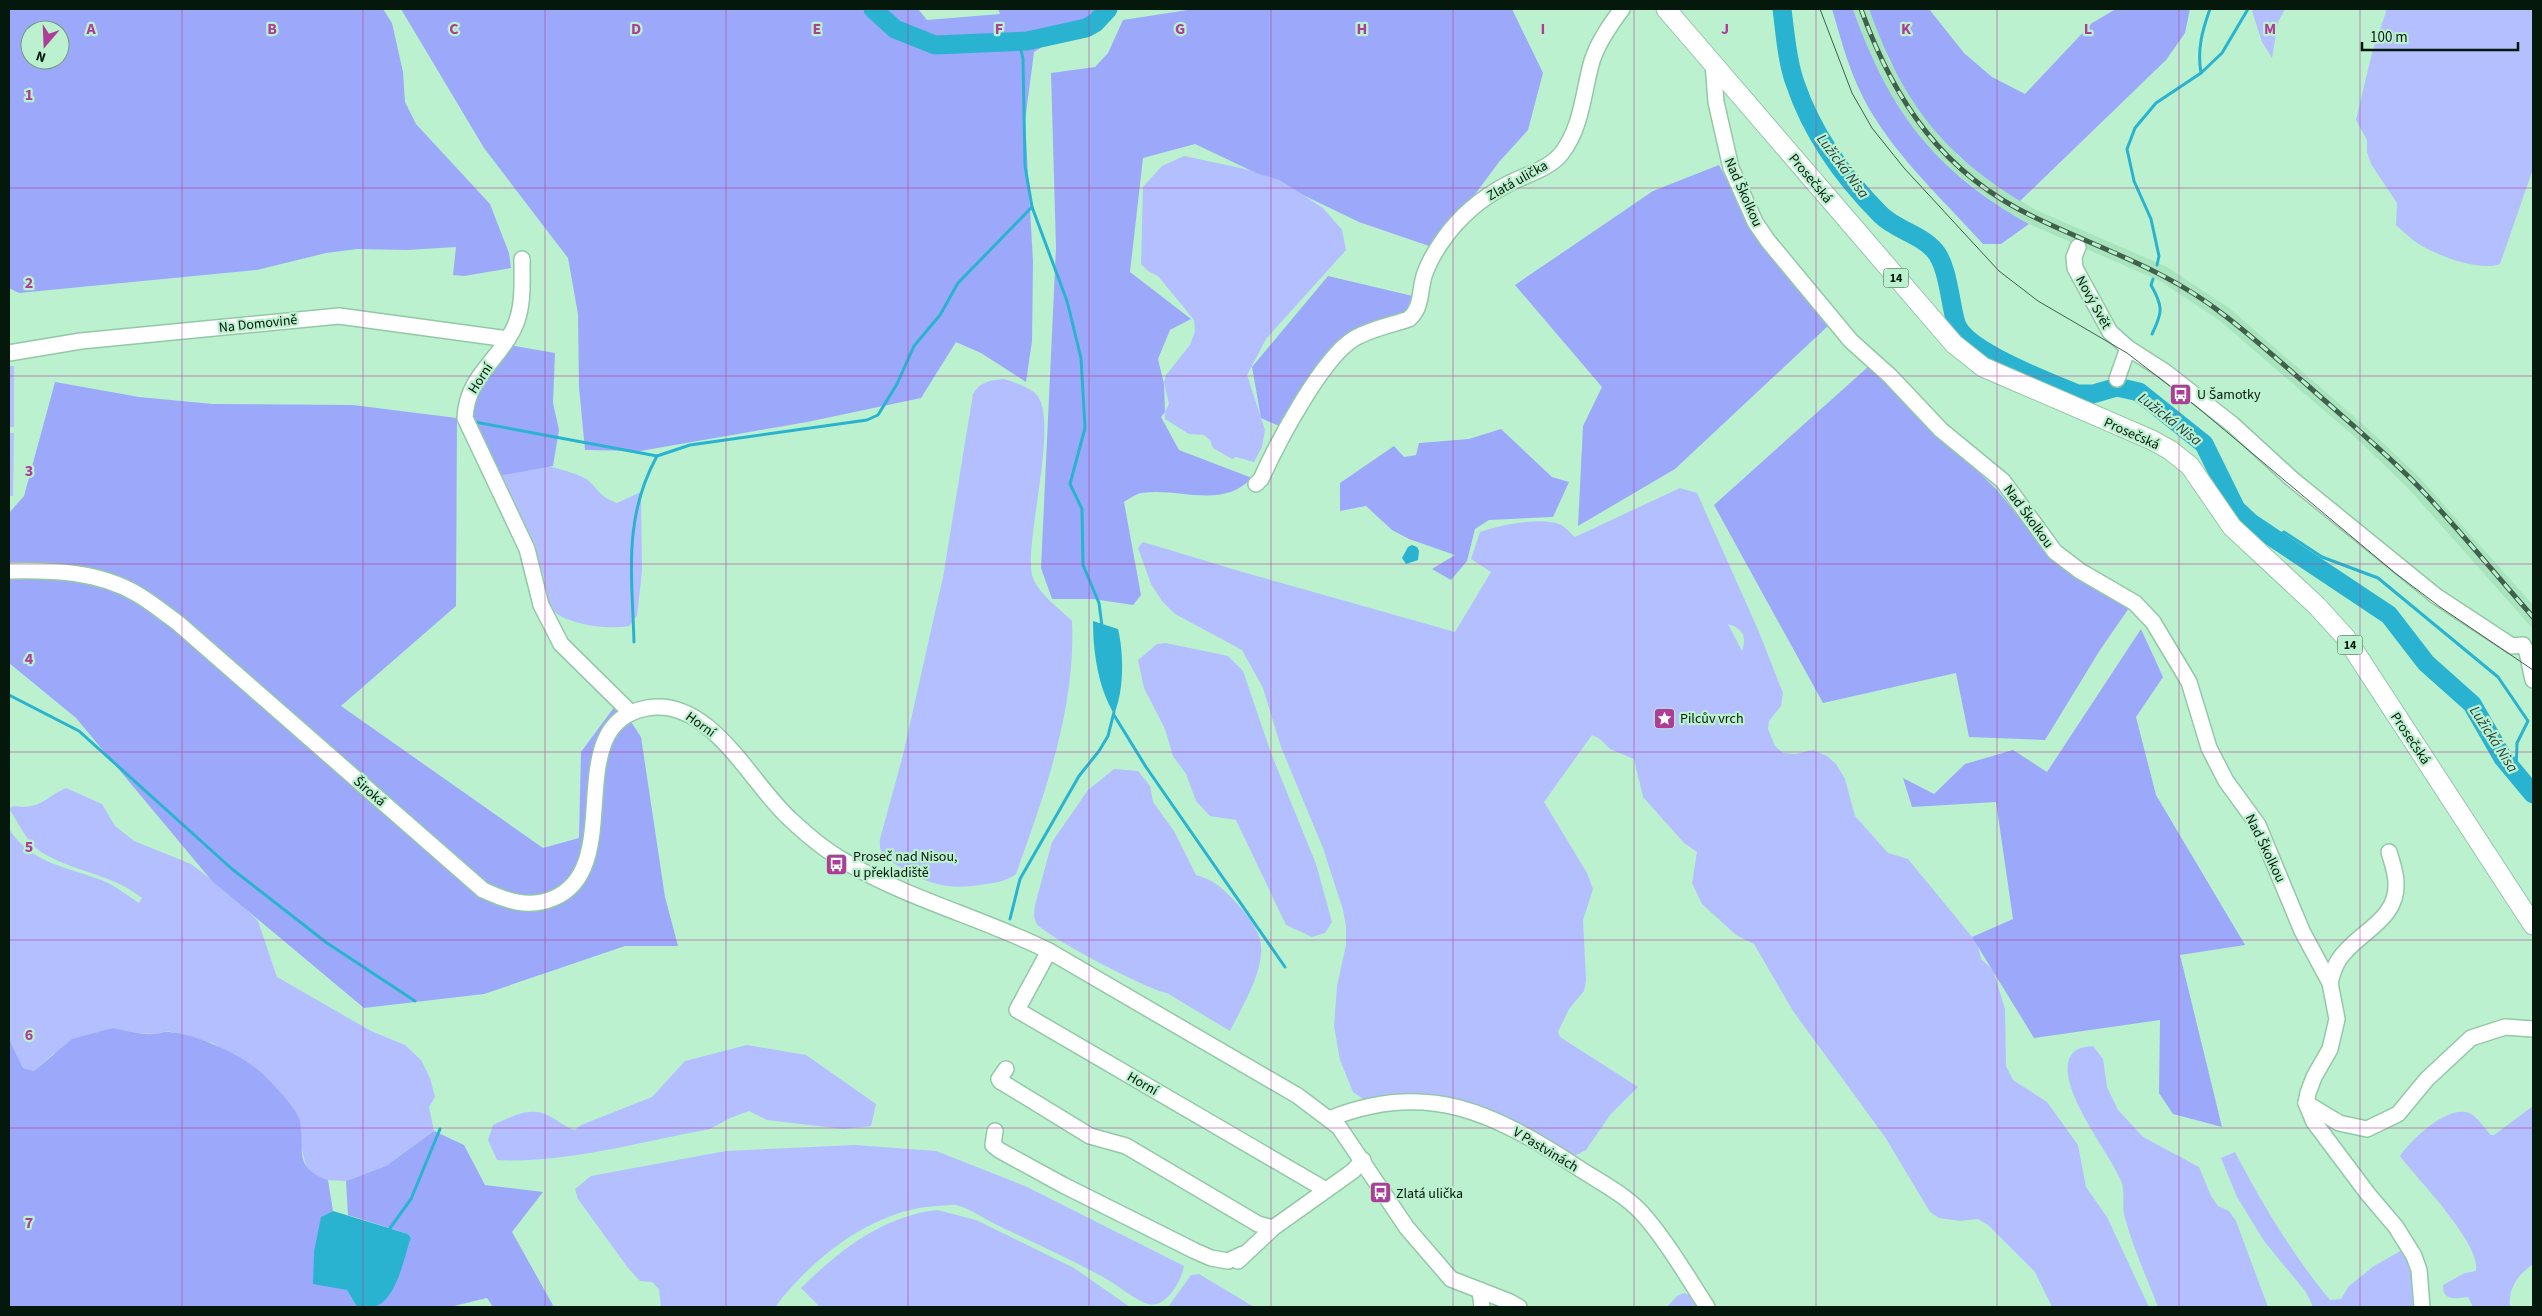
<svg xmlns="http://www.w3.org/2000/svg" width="2542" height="1316" font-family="'Source Sans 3',sans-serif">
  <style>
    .built { fill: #a8e5be }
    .green { fill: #b4bfff; fill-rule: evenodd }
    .forest { fill: #9ca9fa; fill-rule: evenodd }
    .water { fill: #2ab3d0 }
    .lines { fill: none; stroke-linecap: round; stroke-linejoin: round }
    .stream { stroke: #2ab3d0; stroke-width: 3 }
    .river { stroke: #2ab3d0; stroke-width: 19 }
    .minor-casing { stroke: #93c8a7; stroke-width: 18 }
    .major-casing { stroke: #93c8a7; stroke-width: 21 }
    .minor { stroke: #fff; stroke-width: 15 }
    .major { stroke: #fff; stroke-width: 19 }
    .tram { stroke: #41604c; stroke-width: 1 }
    .rail-casing { stroke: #41604c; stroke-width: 5 }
    .rail { stroke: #bbf1ce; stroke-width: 3; stroke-dasharray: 9; stroke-linecap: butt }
    .grid { fill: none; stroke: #ae3d98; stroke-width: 1; stroke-opacity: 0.55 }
    .labels { text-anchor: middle; stroke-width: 4.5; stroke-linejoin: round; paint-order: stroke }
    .shield { fill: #bbf1ce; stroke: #3b5946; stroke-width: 1 }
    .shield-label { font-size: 12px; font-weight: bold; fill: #04180c }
    .street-label { font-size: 14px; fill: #04180c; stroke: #bbf1ce }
    .poi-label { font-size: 14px; fill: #04180c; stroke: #bbf1ce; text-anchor: start }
    .water-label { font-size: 15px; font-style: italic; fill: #264249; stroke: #bbf1ce }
    .grid-label { font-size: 16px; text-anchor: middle; font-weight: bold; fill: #ae3d98; stroke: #bbf1ce; stroke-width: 4.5; stroke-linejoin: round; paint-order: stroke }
  </style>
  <rect width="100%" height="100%" fill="#bbf1ce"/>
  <path class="built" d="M1853,9h16l20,52 69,95 47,35 31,19 131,57 62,41 136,118 54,51 114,128v24l-125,-141 -53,-51 -135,-116 -60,-40 -131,-57 -33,-20 -48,-36 -25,-27 -26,-34 -22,-39z"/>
  <g class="green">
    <path d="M2255,9h30l-7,13 -6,36 -10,-16 -10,-31z"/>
    <path d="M2385,9h148v160l-33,95c-21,8 -64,-9 -83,-21 -7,-5 -14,-12 -21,-18l1,-22 -26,-39 -4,-12v-12l-11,-20 16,-67 14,-41z"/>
    <path d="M1184,156l61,13 34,11 44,28 19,22 4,20 -80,89 -19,36 18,55 -3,17 -8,15 -18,-5 -4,2 -19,-11 -3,-8 -6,-5 -15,-1 -24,-15v-7l4,-8 -5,-22 2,-7 24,-30 5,-14 -1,-11 -36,-44 -10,-5 -7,-7 2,-77 19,-21z"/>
    <rect x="9" y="366" width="5" height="61"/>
    <path d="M1004,379c10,3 22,7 31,14 26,23 -11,146 -3,182 5,18 27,33 40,46 4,87 -27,172 -56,253 -11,8 -22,9 -36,11 -31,5 -54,-1 -80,-18 -13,-8 -22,-12 -20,-28l23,-84 40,-178 30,-183c6,-12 18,-14 31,-15z"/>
    <path d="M9,433h5l-1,63h-4z"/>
    <path d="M544,466c8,0 39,9 45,15 11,11 12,16 28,22l24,-11 1,79 -5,45 -8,10c-20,4 -61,-1 -77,-16 -8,-8 -5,-26 -9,-36 -11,-34 -29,-66 -45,-98z"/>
    <path d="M1680,488l17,5 62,139 24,61 -2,13 -12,15 -1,8 7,17 8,7 12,1 18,-4 14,6 9,8 9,15 10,37 33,37 20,6 69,84 4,16 12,11 12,39 1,57 7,14 34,22 31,43 8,42 21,30 42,90h-97l-17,-35 -47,-47 -10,-6 -18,2 -21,-3 -9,-6 -45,-75 -92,-126 -39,-67 -18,-9 -34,-31 -10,-21 5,-31 -13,-9 -41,-46 -9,-38 -24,-10 -10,-10 -8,-4 -48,67 43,71 6,16 -10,31 3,60 -2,11 -15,18 -11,23 2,5 78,50 -28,28 -24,35 -16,8 -60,-37 -144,-20 -13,-9 -13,-32 -6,-34 3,-40 9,-41v-19l-3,-16 -20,-62 -42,-101 -18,-59 -21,-38 -67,-36 -13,-13 -11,-17 -13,-36 5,-6 103,31 209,59 36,-60 -20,-13 9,-27c20,-7 58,-15 79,-8 6,2 11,9 16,13zM1728,624c15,4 19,13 14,27z"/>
    <path d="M1166,643l62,13 15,15 28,82 45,111 16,58 -7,11 -13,4 -26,-12 -50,-105 -26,-4 -14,-15 -10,-27 -13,-18 -8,-27 -21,-41 -6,-28 19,-16z"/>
    <path d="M1114,769l24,2 12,15 3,16 21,29 22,44c19,5 30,16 43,31 7,8 15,18 19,28 13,27 -16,73 -28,97l-63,-38c-17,-2 -120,-56 -130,-69 -4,-6 -3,-12 -2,-19l17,-63 36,-52z"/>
    <path d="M66,788l36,16 13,22 19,15 57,23 38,29 29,28 19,56 94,54 34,14 16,15 9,18 5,19 -6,10 5,24 -48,35 -40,15 -18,-1 -13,-4 -8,-7 -7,-26 1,-11 -3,-17 -34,-40 -51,-32 -45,-12 -12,3 -20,-1 -23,-5 -60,26 -19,17 -11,-3 -14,-29v-210c23,36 61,38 97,53 11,5 22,14 33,21l3,-5c-29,-24 -69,-26 -101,-46 -14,-9 -22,-29 -32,-43l4,-3c28,4 31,-8 53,-18z"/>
    <path d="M747,1045l59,10 70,49 -5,22 -28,3 -76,-9 -18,-9 -19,7 -20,11c-66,12 -147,35 -213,31l-9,-20 5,-15c16,-7 36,-19 54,-10 10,4 17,12 28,15l6,-5 71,-28 33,-36z"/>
    <path d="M2093,1046l10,13 4,28 11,23 25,27 56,30 12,29 7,10 11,5 7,10 32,86h-110c-11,-29 -25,-59 -33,-89 -4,-12 1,-26 -4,-37 -10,-27 -70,-99 -49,-127 5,-7 13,-7 21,-8z"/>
    <path d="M2533,1106v158c-15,11 -25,24 -23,43h-37l-5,-10c-10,1 -26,5 -25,-12l22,-12 11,-2c5,-28 -59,-92 -76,-115 11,-16 47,-51 69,-43 9,4 15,15 22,22h3z"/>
    <path d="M855,1145l81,6 89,35 159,80c-2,14 -18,43 -36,38 -13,-4 -32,-20 -45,-27 -35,-19 -71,-35 -106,-52 -12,-6 -28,-17 -41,-20 -5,-1 -13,1 -19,1 -63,3 -125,52 -162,101h-114l-2,-18 -7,-7 -12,-1 -12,-13 -50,-69 -3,-10 16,-13 135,-25z"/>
    <path d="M2235,1152c26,50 59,105 95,148l11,-1 8,-13 25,-20 30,-17 9,20 4,38h-104l-7,-15 -42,-51 -27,-44 -16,-39z"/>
    <path d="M937,1210l39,10 98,48 56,39h-310l-19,-19c39,-38 80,-71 136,-78z"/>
    <path d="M1199,1274l55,33h-86l23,-32z"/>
    <path d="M1684,1293l5,2 7,12h-29l10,-11z"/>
  </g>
  <g class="forest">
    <path d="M9,9h374l9,14 11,49 2,30 11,22 74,80 19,49 2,15 -47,8 -11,-1 3,-28 -49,3 -50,-1 -31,4 -69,17 -238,23 -10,-5zM30,30h30v30h-30z"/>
    <path d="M401,9h517l9,11 73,-6 -2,-5h99l-4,6 -59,37 -9,69 8,140 -1,80 -6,41 -45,-29 -25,-11 -35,56 -114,24 -167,29 -55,-1 -6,-63 -1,-73 -10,-56 -84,-110z"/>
    <path d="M1194,9h318l31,64 -15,57 -29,32 -29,39 -41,45 -70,-24 -56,-27 -24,-15 -23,-7 -61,-29 -52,14 -13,114 61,47 -21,11 -12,29 6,25 1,28 -4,5 18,33 73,28c-31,32 -72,9 -111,15 -5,1 -12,6 -17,9l17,93 -8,10 -40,-6h-41l-11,-31 15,-320 -5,-175 44,-6 13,-14 15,-33z"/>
    <path d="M1832,9h21c36,102 80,161 176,215l-28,20h-18c-43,-48 -97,-96 -124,-155 -12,-26 -19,-53 -27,-80z"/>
    <path d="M1869,9h60l35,44 28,24 33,17 67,-71 24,-14h74l-5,24 -19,27 -146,141c-81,-50 -119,-103 -151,-192z"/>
    <path d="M1719,165l26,50 30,47 54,63 -154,144 -97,57 5,-100 19,-39 -87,-102 138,-94z"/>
    <path d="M1328,276l89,21 -8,17 -81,40 -49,72 -18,-8 -9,-51z"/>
    <path d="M509,345l46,8 -2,50 6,27 -6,36 -55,10c-8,-18 -21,-38 -25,-57 -7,-27 21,-54 36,-74z"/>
    <path d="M1869,366l128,124 59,73 73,45 -29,42 -55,90 -76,-3 -13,-64 -133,30 -109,-198z"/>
    <path d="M55,382l84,15 74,7 140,1 104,13 -1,188 -115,100 202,142 36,-10 2,-86 37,-50 23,35 24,160 13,49h-53l-141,48 -120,14 -152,-127 -136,-163 -67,-55v-150l15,-17z"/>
    <path d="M1501,429l51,48 17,5 -16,35 -64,3 -14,9 -8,32 -16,19 -19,-11 23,-14 -46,-16 -17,-9 -26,-24 -26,5v-28l54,-37 10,11 12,-2 3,-12 50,-4z"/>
    <path d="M2141,629l22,48 -27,40 20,78 89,150 -65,10 42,172 -49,-13 -14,-21 1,-73 -126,18 -62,-101 41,-18 -17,-117 -84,5 -9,-29 31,16 31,-30 48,-14 34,22z"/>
    <path d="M113,1028c14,3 28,7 42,6 5,0 10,-3 14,-2 31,3 74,23 96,44 8,8 31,32 34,42 8,28 -9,49 29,62l5,31 -12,7 26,72 10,17h-348v-268l14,29 11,3 38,-32z"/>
    <path d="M434,1131l30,14 21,40 58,7 -31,40 42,75h-61l-6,-9 -37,9h-76c25,-17 27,-43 37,-69l-3,-4 -60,-19 -2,-34 40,-15z"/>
  </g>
  <g class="water">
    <path d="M1412,545l5,2 2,4 -1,9 -12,4 -4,-6 6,-11z"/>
    <path d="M1093,621l25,8c6,25 6,62 -4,85 -16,-27 -21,-62 -21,-93z"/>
    <path d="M333,1211l75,23 3,4c-7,18 -14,64 -38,69 -5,1 -11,0 -16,0l-10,-17 -34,-6 1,-32 7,-35z"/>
  </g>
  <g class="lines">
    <g class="stream">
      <path d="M1019,41l4,18 2,107 7,41 35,94 14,57 4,70 -15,56 12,25 1,56 16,38 3,23"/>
      <path d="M2201,73l21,-20 26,-44"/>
      <path d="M2157,265l2,-9 -8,-37 -17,-38 -7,-32 8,-21 21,-25 45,-30c-4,-23 1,-42 9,-64"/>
      <path d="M2152,334c11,-22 11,-28 -1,-49l2,-6"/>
      <path d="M475,422l182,34"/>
      <path d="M2273,538l11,-6 38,25 56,21 120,99 30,44 -11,22 -1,30"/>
      <path d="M634,642c-2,-68 -11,-124 23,-186l33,-11 177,-25 11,-5 19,-31 17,-38 26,-31 18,-32 74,-76"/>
      <path d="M9,695l70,36 153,138 95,74 88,58"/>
      <path d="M1114,715l32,52 139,200"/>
      <path d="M1010,919l10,-40 59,-103 20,-25 9,-15 6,-24"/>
      <path d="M388,1231l23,-32 29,-70"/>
    </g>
    <g class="river">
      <path d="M873,9l22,20 40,16 92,-4 59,-13 9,-5 13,-14"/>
      <path d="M1782,9c3,23 5,52 13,74 17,50 49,95 86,132 15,15 40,19 54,36 13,15 15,52 21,72 8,28 94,59 121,71h16l24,-7 22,5 65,52 32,65 15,14 138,92 37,48 46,41 31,54 30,36"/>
    </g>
    <defs>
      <g id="minor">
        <path d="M1713,63l3,39 15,66 24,54 13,19 83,100 39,35 51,54 62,51 52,71 25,19 55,32 18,19 36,60 20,66 17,33 32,44 44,106 28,52 7,36 -7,30 -16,28 -6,16 -2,10 8,19 54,72 28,33 18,29 5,14 3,37"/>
        <path d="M2078,247l-4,10 1,11 35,64 18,16 36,23 68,53 60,55 144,117 76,50 11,-1 4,7 6,28"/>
        <path d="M522,259c0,23 2,48 -8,69 -17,35 -47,48 -49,90l62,131 14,56 20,39 70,69"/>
        <path d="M9,353l72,-12 258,-25 169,23"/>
        <path d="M2117,379l11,-31"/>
        <path d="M1256,484l5,-5c16,-35 61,-122 94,-141 16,-9 36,-13 54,-19 14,-12 10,-30 16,-46 4,-11 11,-23 18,-33 16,-23 40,-43 65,-56 17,-9 41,-15 53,-30 21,-26 22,-62 31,-93 6,-19 18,-36 30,-52"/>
        <path d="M9,571c43,-1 89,0 128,23 14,8 27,19 41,29l305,267c24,11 46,19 71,8 74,-31 4,-175 93,-190 64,-11 103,75 143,111 17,16 36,32 56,43 64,38 137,56 203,89l249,145 41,31 68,101 44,51 59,23 9,5"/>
        <path d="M1049,951l-32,59 309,180"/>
        <path d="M2330,983c3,-12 6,-22 15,-31 19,-22 53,-35 51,-69 0,-10 -4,-21 -7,-31"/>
        <path d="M1006,1069l-7,10 1,2 90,55 36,10 132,78 15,4"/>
        <path d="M2306,1103l33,20 28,6 31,-15 29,-35 44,-41 34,-11 28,2"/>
        <path d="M1329,1119c98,-40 165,-6 248,48 24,16 52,29 70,52 23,27 41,59 60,88"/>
        <path d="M995,1131l-2,14 6,5 64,35 132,66 16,7 17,3 15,-7"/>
        <path d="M1238,1261l35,-33 80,-57 10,-11"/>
        <path d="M1480,1290l2,17"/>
      </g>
      <path id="major" d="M1666,9l288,335 29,23 169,73 18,10 20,16 42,61 85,79 29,32 187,287"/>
    </defs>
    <use href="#minor" class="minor-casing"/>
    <use href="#major" class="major-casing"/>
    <use href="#minor" class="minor"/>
    <use href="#major" class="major"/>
    <path class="tram" d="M1820,9l32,84 20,35 32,40 95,103 39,30 89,52 70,54 198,166 45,34 93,63"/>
    <defs>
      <path id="rail" d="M1861,9c33,92 82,165 173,208 66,32 132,52 190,98 29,22 55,46 82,69 36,32 73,63 107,97 42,43 80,91 120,136"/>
    </defs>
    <use href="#rail" class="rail-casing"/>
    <use href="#rail" class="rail"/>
  </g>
  <path class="grid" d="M182,9v1298M363,9v1298M545,9v1298M726,9v1298M908,9v1298M1089,9v1298M1271,9v1298M1453,9v1298M1634,9v1298M1816,9v1298M1997,9v1298M2179,9v1298M2360,9v1298M9,188h2524M9,376h2524M9,564h2524M9,752h2524M9,940h2524M9,1128h2524"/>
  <defs>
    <symbol id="bus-square" viewBox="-11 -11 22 22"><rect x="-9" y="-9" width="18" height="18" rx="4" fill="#ae3d98" stroke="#bbf1ce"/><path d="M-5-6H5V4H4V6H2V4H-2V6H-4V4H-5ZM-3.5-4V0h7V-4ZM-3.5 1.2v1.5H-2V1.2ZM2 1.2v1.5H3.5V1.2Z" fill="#fff"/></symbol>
    <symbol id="sight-square" viewBox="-11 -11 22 22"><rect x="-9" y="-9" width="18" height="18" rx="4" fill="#ae3d98" stroke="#bbf1ce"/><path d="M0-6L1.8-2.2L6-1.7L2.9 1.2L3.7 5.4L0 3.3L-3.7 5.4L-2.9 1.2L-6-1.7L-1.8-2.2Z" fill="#fff"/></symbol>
  </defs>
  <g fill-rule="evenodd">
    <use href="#bus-square" x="2168" y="382" width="25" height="25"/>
    <use href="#sight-square" x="1652" y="706" width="25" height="25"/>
    <use href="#bus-square" x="824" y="852" width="25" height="25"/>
    <use href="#bus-square" x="1368" y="1180" width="25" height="25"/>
  </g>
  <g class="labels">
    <g class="shield">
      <rect x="1883.5" y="268.5" width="25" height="19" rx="4"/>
      <rect x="2337.5" y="635.5" width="25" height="19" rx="4"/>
    </g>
    <g class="shield-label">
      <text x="1896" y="282">14</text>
      <text x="2350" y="649">14</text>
    </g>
    <g class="street-label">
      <text transform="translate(1811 178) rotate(50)" y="5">Prosečská</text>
      <text transform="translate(1517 180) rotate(-29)" y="5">Zlatá ulička</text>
      <text transform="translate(1744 192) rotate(66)" y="5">Nad Školkou</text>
      <text transform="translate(2094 302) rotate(61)" y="5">Nový Svět</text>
      <text transform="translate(258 323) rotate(-6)" y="5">Na Domovině</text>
      <text transform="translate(480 378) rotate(-57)" y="5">Horní</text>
      <text transform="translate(2132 433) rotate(24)" y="5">Prosečská</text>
      <text transform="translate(2029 516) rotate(54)" y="5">Nad Školkou</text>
      <text transform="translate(701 724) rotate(36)" y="5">Horní</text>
      <text transform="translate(2411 738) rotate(56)" y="5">Prosečská</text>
      <text transform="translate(370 791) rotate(41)" y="5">Široká</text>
      <text transform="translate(2266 848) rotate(64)" y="5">Nad Školkou</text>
      <text transform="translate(1143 1083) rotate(30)" y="5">Horní</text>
      <text transform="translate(1546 1149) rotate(31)" y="5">V Pastvinách</text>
    </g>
    <g class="poi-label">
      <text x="2197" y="399">U Šamotky</text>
      <text x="1680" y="723">Pilcův vrch</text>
      <text x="853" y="861">Proseč nad Nisou,<tspan x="853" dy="16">u překladiště</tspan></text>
      <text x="1396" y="1198">Zlatá ulička</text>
    </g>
    <g class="water-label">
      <text transform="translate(1843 166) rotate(53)" y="5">Lužická Nisa</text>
      <text transform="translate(2170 419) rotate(38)" y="5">Lužická Nisa</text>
      <text transform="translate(2494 739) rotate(57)" y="5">Lužická Nisa</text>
    </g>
  </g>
  <g class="grid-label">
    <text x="91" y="34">A</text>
    <text x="272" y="34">B</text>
    <text x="454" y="34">C</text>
    <text x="636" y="34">D</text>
    <text x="817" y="34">E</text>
    <text x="999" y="34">F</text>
    <text x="1180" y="34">G</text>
    <text x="1362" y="34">H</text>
    <text x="1543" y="34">I</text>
    <text x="1725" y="34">J</text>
    <text x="1906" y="34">K</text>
    <text x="2088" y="34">L</text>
    <text x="2270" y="34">M</text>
    <text x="29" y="100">1</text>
    <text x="29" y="288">2</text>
    <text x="29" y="476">3</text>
    <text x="29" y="664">4</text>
    <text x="29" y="852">5</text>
    <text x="29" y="1040">6</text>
    <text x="29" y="1228">7</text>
  </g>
  <rect width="2542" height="1316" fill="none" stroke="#04180c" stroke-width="20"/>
  <g transform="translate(45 45) rotate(199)"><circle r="24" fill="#bbf1ce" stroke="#729a80"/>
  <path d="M0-4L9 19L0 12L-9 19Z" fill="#ae3d98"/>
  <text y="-8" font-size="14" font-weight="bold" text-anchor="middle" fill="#04180c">N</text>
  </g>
  <path d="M2362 42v8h156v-8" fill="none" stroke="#04180c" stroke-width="2.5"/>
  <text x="2370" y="42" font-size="15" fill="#04180c" stroke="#bbf1ce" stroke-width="4" paint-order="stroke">100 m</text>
</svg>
